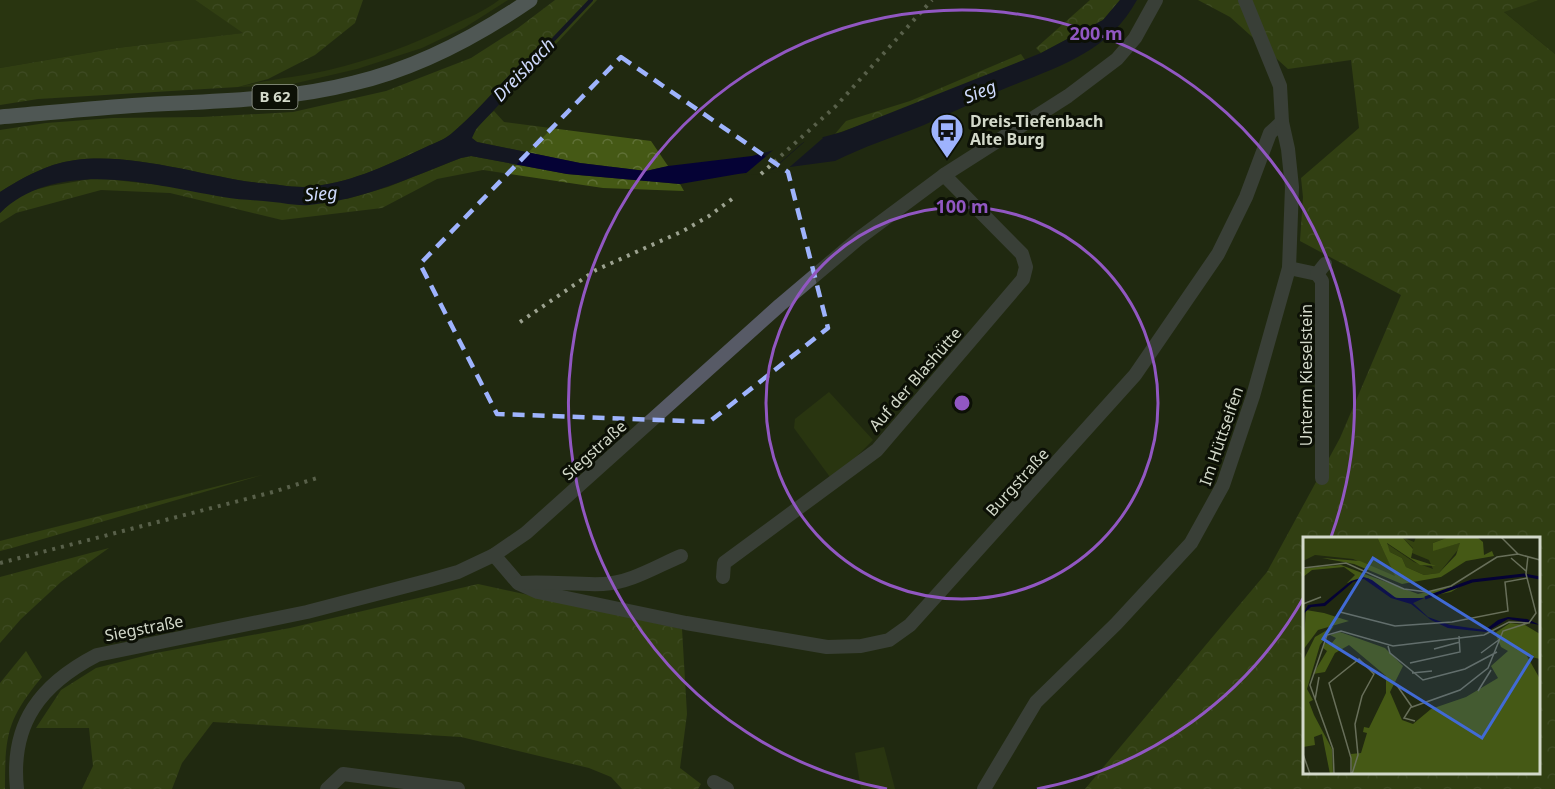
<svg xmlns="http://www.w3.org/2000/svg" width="1555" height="789" font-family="'Noto Sans',sans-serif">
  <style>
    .green { fill: #344310 }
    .forest { fill: url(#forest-crowns); fill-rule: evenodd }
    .water { fill: #050235 }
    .pier { fill: #212910 }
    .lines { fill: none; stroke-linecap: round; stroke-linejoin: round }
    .stream { stroke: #050235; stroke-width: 4 }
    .minor { stroke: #575a66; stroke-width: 14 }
    .major { stroke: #878fa7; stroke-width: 15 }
    .rail { stroke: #9ca290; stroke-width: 4; stroke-dasharray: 3 6; stroke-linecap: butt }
    .marked { fill: none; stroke: #9eb3fd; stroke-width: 4.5; stroke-dasharray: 12 8; stroke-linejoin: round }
    .ring { fill: none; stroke: #9157c2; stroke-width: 3 }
    .labels { text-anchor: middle; stroke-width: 6; stroke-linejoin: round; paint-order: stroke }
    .shield { fill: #0c1006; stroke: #979d8f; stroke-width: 1.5 }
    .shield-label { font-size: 15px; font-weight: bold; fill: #d3d9ca }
    .poi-label { font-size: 16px; font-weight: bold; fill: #d3d9ca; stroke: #0c1006; text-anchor: start }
    .street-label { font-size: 16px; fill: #d3d9ca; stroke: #0c1006 }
    .water-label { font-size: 18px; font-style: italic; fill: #cfdafd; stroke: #0c1006 }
    .inset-river { fill: none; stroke: #050235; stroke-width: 3 }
    .inset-road { fill: none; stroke: #686f5a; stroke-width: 1.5 }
    .view { fill: #416ad5; fill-opacity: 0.15; stroke: #416ad5; stroke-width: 3 }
    .inset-edge { fill: none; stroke: #d3d9ca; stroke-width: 3 }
    .centre { fill: #9157c2; stroke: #0c1006; stroke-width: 3 }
    .ring-label { font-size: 18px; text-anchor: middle; font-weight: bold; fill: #9157c2; stroke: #0c1006; stroke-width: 6; stroke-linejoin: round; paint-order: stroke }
  </style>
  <defs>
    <pattern id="forest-crowns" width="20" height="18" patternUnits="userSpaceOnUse" patternTransform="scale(1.5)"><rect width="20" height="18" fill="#455915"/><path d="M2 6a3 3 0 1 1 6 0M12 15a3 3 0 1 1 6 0" fill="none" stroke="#5f7036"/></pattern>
  </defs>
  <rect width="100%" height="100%" fill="#212910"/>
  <g class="green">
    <path d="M0,0h195l49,33 -127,15 -117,20z"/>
    <path d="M499,0h9l-44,28 -42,20 -65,21 -69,16 -50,2c31,-8 61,-10 91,-17 42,-10 83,-25 122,-44 16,-8 34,-15 48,-26z"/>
    <path d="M1539,0h16v54l-52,-43z"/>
    <path d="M829,392l44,48 -18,18 -25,19 -36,-49 1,-9z"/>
    <path d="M884,747l11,42h-34l-6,-36z"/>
  </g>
  <g class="forest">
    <path d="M195,0h168l-8,23 -40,32 -47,24 -30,8 -200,12 -38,6v-37l117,-20 126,-15z"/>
    <path d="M555,0h42l-73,78 12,-21 -11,2c-25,25 -48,53 -74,75 -7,6 -17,9 -25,13 -34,16 -73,35 -111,39 -18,3 -37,-2 -55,-3 -62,-7 -146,-38 -207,-18 -20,7 -36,16 -53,27v-62l46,-7 67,-5 89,-1 91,-5 93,-21 85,-33 47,-30z"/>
    <path d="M1090,0h30l-17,20 -62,33 -5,-5z"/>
    <path d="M1198,0h341l-35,12 51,42v735h-470l182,-217 73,-134 61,-143 -101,-54 3,-44 -2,-19 58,-50 -8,-68 -63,9 -58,-52zM1304,538h234v234h-234z"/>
    <path d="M1021,54l4,6 -133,54 -57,20 11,-13 64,-20z"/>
    <path d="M494,111l10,11 147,19 17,25 -22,5 -66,-8 -103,-21 -6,-4c6,-11 13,-20 23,-27z"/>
    <path d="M471,156l96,18 113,10 4,7 -81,-3 -120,-18 -46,9 -55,29 -100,12 -112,-27 -69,-3 -85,23 -16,10v-10l12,-12 15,-9 23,-6 47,-8 62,7 188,14 41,-12 73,-29z"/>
    <path d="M262,475l-250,73 -12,3v-10z"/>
    <path d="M109,548l-48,34 -40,37 -21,24v-66z"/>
    <path d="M478,584l204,45 5,85 -7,54 21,16 -3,5h-76l-11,-12 -22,-9 -128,-31 -248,-15 -31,41 -10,26h-90l11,-23 -4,-38h-53l25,-38 35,-22 60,-15 134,-25z"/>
    <path d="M26,651l16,26c-35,42 -37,58 -37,112h-5v-106z"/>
  </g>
  <path class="water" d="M1120,0h17c-30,55 -84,68 -138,91 -25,11 -50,23 -75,34 -30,12 -61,22 -89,36l-97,13 -58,10 -113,-10 -96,-18 -10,2c-50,19 -98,42 -152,47 -12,1 -25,-2 -36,-3 -17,-2 -34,-2 -50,-5 -71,-12 -165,-40 -223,16v-21c17,-11 33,-20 53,-27 61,-20 145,11 207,18 18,1 37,6 55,3 38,-4 77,-23 111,-39 8,-4 18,-7 25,-13 26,-22 49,-50 74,-75l12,-2 -13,21 -48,51 -4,9 5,4 103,21 66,8 22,-5 84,-10 90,-24 199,-79 62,-33z"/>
  <g class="pier">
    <path d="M820,135l3,3 -38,33 -16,2 41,-36z"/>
    <path d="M808,138l-41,36 -23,1 34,-29z"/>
  </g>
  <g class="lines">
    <path class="stream" d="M534,60l57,-60"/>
    <g class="minor">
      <path d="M1289,268l28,6 8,-10"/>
      <path d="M1317,274l5,7v197"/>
      <path d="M494,555l24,28 20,9 148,31 141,24 34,-1 28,-6 21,-15 225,-250 83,-121 28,-57 24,-64 12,-11"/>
      <path d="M723,577l1,-14 153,-113 146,-171 3,-12 -4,-13 -78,-79"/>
      <path d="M520,583c28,-2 56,2 83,1 27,-1 54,-18 78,-28"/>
      <path d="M714,782l13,7"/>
      <path d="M17,789c-7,-66 24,-105 80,-134l210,-43 123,-32 28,-8 36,-17 32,-22 254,-228 78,-66 86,-64 124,-79 49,-37 18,-21 21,-38"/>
      <path d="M327,789l16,-15 115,15"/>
      <path d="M984,789l52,-87 80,-78 75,-81 32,-58 30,-89 36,-128 3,-81 -4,-38 -6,-27 -2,-36 -35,-86"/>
    </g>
    <path class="major" d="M0,117c47,-4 94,-9 141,-12 71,-4 143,-4 213,-22 64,-15 122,-46 176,-83"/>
    <g class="rail">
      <path d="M761,174l75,-68 96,-106"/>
      <path d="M520,322l76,-52 87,-39 26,-15 27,-20"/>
      <path d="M0,563l273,-71 44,-14"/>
    </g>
  </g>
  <path d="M0 0H1555V789H0ZM621,57l167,115 40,156 -119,94 -212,-8 -77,-150z" fill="#212910" fill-opacity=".55" fill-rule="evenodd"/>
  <path class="marked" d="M621,57l167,115 40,156 -119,94 -212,-8 -77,-150z"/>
  <g class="ring">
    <circle cx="962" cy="403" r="196"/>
    <path d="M1304 597A393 393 0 0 1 1037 789M887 789A393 393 0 1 1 1331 537"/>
  </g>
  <defs>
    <symbol id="bus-pin" viewBox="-11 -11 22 30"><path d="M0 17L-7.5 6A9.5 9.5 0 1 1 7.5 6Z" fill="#9eb3fd" stroke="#0c1006"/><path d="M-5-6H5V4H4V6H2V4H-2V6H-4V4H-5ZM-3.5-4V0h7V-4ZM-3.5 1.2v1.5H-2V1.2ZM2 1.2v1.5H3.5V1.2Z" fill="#111"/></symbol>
  </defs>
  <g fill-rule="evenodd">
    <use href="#bus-pin" x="928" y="111" width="38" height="52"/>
  </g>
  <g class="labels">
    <rect class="shield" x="252.5" y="85" width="45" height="24" rx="4.5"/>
    <g class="shield-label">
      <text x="275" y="102">B 62</text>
    </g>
    <g class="poi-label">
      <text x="970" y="127">Dreis-Tiefenbach<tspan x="970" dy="18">Alte Burg</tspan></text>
    </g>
    <g class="street-label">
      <text transform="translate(1306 375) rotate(-90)" y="6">Unterm Kieselstein</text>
      <text transform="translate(915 379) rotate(-49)" y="6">Auf der Blashütte</text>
      <text transform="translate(1221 436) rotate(-71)" y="6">Im Hüttseifen</text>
      <text transform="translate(594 450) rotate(-42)" y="6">Siegstraße</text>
      <text transform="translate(1017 482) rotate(-48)" y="6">Burgstraße</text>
      <text transform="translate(144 628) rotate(-11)" y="6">Siegstraße</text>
    </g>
    <g class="water-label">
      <text transform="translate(524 70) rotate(-46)" y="6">Dreisbach</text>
      <text transform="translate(980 92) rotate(-22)" y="6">Sieg</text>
      <text transform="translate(321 194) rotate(-4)" y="6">Sieg</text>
    </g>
  </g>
  <g transform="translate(1303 537)">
    <rect width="237" height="237" fill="#212910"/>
    <path d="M0,0h74l19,40 -43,-18 -38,-4 -12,6zM99,0l12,5 2,-5h33l-16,6v7l27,-7 1,3 -22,27 -15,2 -18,-8 -4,-9 -12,-6 -4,-9 28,19 19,7 -4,-9 -17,-7 1,-5z" fill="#344310"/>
    <path d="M74,0h25l11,12 -2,9 25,8 -16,-1 -33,-22 3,9 12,6 4,9 18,8 15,-2 17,-18 4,-12 -27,8v-8l16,-6h28l6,5 1,13 8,-4 2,5 -28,5 -25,16 -39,7 -48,-20 -32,-6 38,3 35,15zM38,28l77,29 48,-11 -15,9 -40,8 -18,-3 -25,-19 -21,5 8,-8 -11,-8 -32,3 -9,7v-7l4,-2zM3,73l18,3 25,8 -31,9 -15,20zM207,86l15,2 15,9v25l-13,-3 13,23v95h-188l-1,-20 10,-1 6,-20 -4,-1 1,-5 5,1 17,-35v-17l-37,-31 -14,8 -10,19 -12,2 14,-23 -4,-3 2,-5 6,1 5,-6 -6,-3 10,-3 45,16 18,18 -13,26 12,28 11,4 18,-15 35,-12 32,-19 -7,-12 17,-15 -7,-4 -6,-14zM31,89l-14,19 -13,44 6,11 -4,2 5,13 18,34 1,25h-3l-8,-40 -8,3 1,8 -12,2v-86l12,-24z" fill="#455915"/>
    <path d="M61,40l8,3 24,18h28l-11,5 15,14 22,8 35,5 13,-10 10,-3 19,2 13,6 -32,-6 -22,13 -38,-4 -17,-8 -20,-16 -20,-6 -27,-19 -11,3 -28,24 -14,1 -8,7 5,-9 16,-2 27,-22z" fill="#050235"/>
    <path class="inset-river" d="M122,61l47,-17 52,-6 16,3"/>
    <path class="inset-road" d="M198,0l17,17M208,21l15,13M0,31l43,-5 58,26 23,3 24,-6 46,-29 21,-3 22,6M0,67l18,-7M37,75l55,14 57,-4 56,-11 -3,-29 22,-4M85,109l2,7 33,27 42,-11 32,-17M131,112l26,-7M178,116l19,-14M107,126l50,-11 -1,-16M109,136l20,-2M93,147l16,23 48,-17 28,-22 15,-37 25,-8M175,154l13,-21M12,163l4,-23M108,170l-7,11 11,3M0,217l7,20M31,237l-1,-25 -23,-64 17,-50 14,-4 52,15 91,-11 25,-13 20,1 7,-10 -10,-39 2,-18M48,237v-16l-22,-75 30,-24 15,15 -12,22 -7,28 3,31 -6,19"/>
    <path class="view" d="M70,21l159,99 -50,81 -159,-99z"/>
    <rect width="237" height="237" class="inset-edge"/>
  </g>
  <circle cx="962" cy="403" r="9" class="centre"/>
  <g class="ring-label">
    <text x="1096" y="40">200 m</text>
    <text x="962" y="213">100 m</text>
  </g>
</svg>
